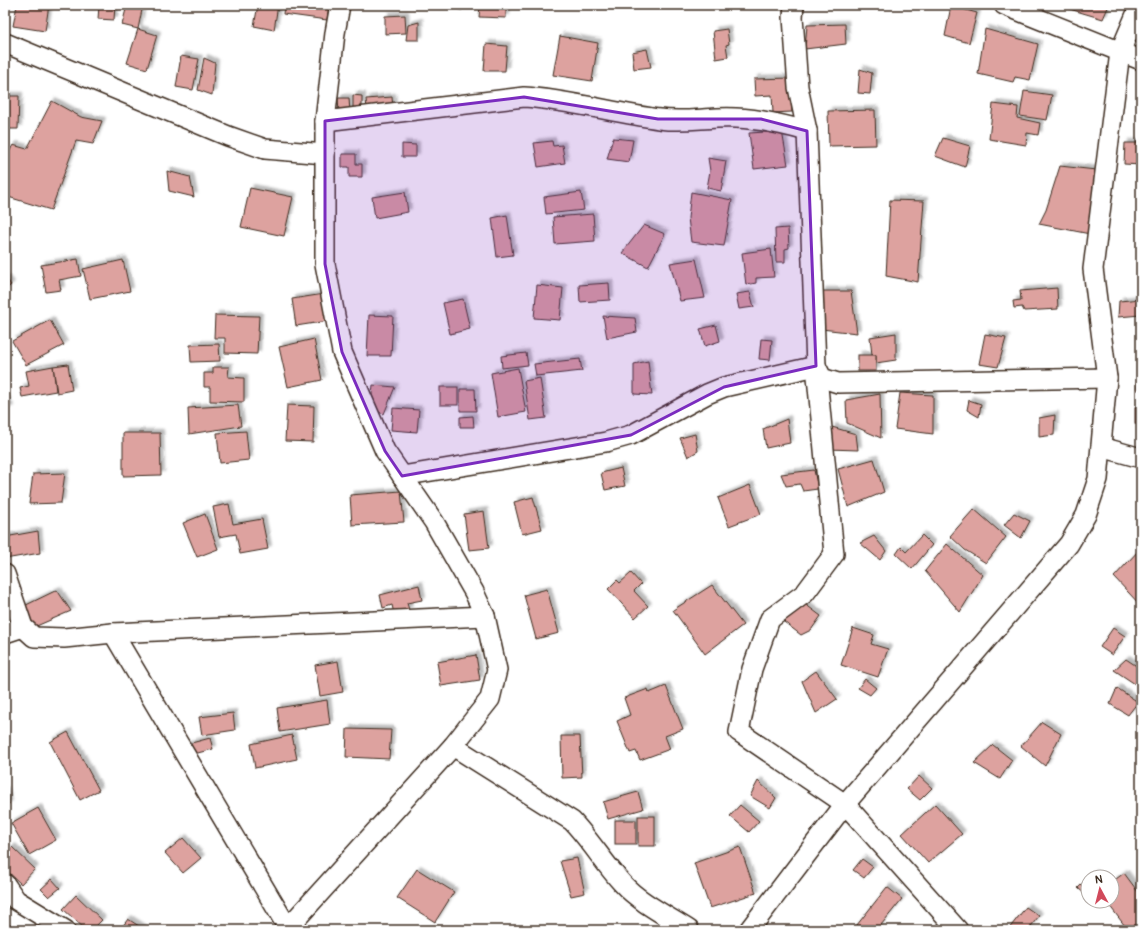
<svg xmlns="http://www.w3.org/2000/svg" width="1146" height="935" font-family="Pangolin,sans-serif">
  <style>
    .building { fill: #dda29f; stroke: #3b2a1e; filter: url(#shadow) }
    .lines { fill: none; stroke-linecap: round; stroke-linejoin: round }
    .street-casing { stroke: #3b2a1e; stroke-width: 22 }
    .street { stroke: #fff; stroke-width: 19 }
    .marked { fill: #7b2cbf; fill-opacity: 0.2; stroke: #7b2cbf; stroke-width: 3; stroke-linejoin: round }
  </style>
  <defs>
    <filter id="shadow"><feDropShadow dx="3.5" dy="-3.5" stdDeviation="1" flood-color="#0004"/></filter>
  </defs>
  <rect width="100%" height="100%" fill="#fff"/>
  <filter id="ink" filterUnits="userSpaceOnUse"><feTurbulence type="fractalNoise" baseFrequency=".025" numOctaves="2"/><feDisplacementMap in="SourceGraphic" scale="8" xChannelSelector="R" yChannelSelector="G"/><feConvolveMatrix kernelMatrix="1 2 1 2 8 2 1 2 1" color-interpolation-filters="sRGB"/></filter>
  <g filter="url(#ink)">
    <g class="building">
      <path d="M17,5h32l-4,26 -32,-5z"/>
      <path d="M99,5h16l-1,15 -16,-1z"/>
      <path d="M127,5h16l-5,24 -16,-4z"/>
      <path d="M258,5h20l-4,25 -20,-4z"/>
      <path d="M284,5h45l-2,15 -44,-6z"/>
      <path d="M437,5h26l-1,5 -25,-3z"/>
      <path d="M480,5h26v13l-27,-1z"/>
      <path d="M1056,5h53l-6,14z"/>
      <path d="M951,6l26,7 -8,30 -24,-7z"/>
      <path d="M405,15l1,18 -21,1v-18z"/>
      <path d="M419,22v18h-13l2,-15z"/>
      <path d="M845,24l1,20 -41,5 2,-24z"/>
      <path d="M138,29l19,6 -10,34 -20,-6z"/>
      <path d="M727,29l2,15 -3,1 2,12 -12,2 -3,-28z"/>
      <path d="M985,29l53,15 -8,36 -15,-3 -2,5 -35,-8z"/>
      <path d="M560,36l38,7 -6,38 -39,-6z"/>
      <path d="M486,44l21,2 -2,25h-21z"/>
      <path d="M647,49l4,18 -17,2 -2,-17z"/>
      <path d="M181,56l18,3 -6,31 -17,-3z"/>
      <path d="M204,58l11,5 -3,32 -14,-5z"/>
      <path d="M860,69l12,4 -2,21 -12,-1z"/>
      <path d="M791,78l1,34 -19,1 -1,-18 -17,1 -1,-17z"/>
      <path d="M1024,91l28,4 -5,25 -27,-4z"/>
      <path d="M353,95l9,1v10l-9,2z"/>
      <path d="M5,96h14l-1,33h-13z"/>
      <path d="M392,97l1,11 -26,2 -1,-11z"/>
      <path d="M338,98h11l1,14 -11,1z"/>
      <path d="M52,101l29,16 21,4 -9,23 -17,-3 -25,69 -46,-14v-37l8,-14 14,4z"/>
      <path d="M993,104l25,3 -1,11 23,5 -2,12 -11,-2 -1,12 -37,-6z"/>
      <path d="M875,110l1,35 -47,1 -1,-35z"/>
      <path d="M782,131l6,34 -34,4 -5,-36z"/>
      <path d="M613,138l20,2 -4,22 -22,-3z"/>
      <path d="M943,138l27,8 -5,21 -30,-11z"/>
      <path d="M552,141l1,5 9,-1 3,18 -27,4 -4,-24z"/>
      <path d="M1125,143h16v22l-17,-1z"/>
      <path d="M402,144l14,1v12h-14z"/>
      <path d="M342,154h14v10h6v13h-13v-10h-7z"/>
      <path d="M708,158l18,3 -5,30 -14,-3 3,-17z"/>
      <path d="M1060,166l45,5 -15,63 -51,-10 7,-14z"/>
      <path d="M167,171l23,6 4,20 -25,-6z"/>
      <path d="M250,188l43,9 -9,39 -43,-9z"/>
      <path d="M405,192l3,20 -33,6 -3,-21z"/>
      <path d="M581,192l3,18 -38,4 -2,-17z"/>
      <path d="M691,192l41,8 -8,46 -33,-4 -3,-24z"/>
      <path d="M890,200l34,1 -6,81 -32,-6z"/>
      <path d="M593,214l2,27 -40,3 -2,-27z"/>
      <path d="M507,215l6,40 -16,2 -5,-39z"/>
      <path d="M644,225l21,9 -17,33 -26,-14z"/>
      <path d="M788,228l1,20 -4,1v13h-9l-1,-33z"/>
      <path d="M771,249l3,28 -18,1v5l-10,2 -4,-32z"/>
      <path d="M78,259l3,17 -22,4 2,10 -15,2 -5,-27z"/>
      <path d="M696,259l9,39 -25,3 -10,-38z"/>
      <path d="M123,260l7,31 -40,8 -7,-30z"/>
      <path d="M5,277l6,8 -6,5z"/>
      <path d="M609,283l1,17 -30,2 -1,-17z"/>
      <path d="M537,285l26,3 -3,32 -26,-2z"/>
      <path d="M1057,288l1,21 -34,2 -2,-4 -8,1 -1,-7 8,-1 -1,-9z"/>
      <path d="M822,291h29l6,42 -36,-4z"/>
      <path d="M750,292l4,15 -15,2 -3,-15z"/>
      <path d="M324,294l4,27 -32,5 -4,-27z"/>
      <path d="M463,299l7,30 -20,5 -7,-31z"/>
      <path d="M1141,299v16l-23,2 1,-16z"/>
      <path d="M215,315l44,1 -2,38 -32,-1v-15h-11z"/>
      <path d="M369,315l24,1 -2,40h-24z"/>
      <path d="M603,316l32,2 2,14 -30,6z"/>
      <path d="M50,320l14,25 -38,20 -14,-24z"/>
      <path d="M716,325l4,16 -15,5 -5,-17z"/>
      <path d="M896,333v27l-20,3v-8h-4l-2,-18z"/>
      <path d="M985,334l21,4 -8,29 -19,-3z"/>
      <path d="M314,339l8,41 -34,7 -9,-40z"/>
      <path d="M761,339l11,1 -2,20 -11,-1z"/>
      <path d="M219,344l1,17 -29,1 -1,-17z"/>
      <path d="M526,353l2,12 -26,3 -1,-12z"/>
      <rect x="858" y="355" width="18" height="16"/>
      <path d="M580,359l2,12 -46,5 -2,-12z"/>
      <path d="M648,361l4,34 -18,-1v-30z"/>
      <path d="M68,364l4,26 -15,3 -4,-27z"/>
      <path d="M53,366l3,25 -34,6 -2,-9 9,-2 -3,-15z"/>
      <path d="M213,367h16l-1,10 16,1v24l-34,-1v-14h-6v-14h9z"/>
      <path d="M518,368l8,44 -28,5 -7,-44z"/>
      <path d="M1138,372h3v18h-4z"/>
      <path d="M540,378l6,40 -16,2 -6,-39z"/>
      <path d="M373,385l22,2 -11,27 -14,-5z"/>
      <rect x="440" y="387" width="18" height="18"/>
      <path d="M460,389h15l1,22h-16z"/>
      <path d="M900,393l33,2v39l-38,-5z"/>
      <path d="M880,394l1,44 -34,-15 -1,-23z"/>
      <path d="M5,398l5,11 -5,2z"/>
      <path d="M969,400l12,4 -2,13 -12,-7z"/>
      <path d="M238,405l3,21 -52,8 -1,-26z"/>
      <path d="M287,405l27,1 -1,36 -28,-1z"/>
      <rect x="1135" y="407" width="6" height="17"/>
      <path d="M393,408l26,2 -2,22 -26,-2z"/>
      <path d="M1055,415l-1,20 -15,2v-19z"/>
      <path d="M473,416l1,11h-14v-10z"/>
      <path d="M787,419l3,24 -24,5 -3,-19z"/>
      <path d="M832,427l24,7 2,16 -30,-1z"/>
      <path d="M246,431l3,29 -29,3 -3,-30z"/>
      <path d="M123,433h37l1,42 -38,1z"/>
      <path d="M695,434l3,17 -10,6 -8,-19z"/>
      <path d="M874,459l10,33 -36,15 -10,-38z"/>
      <path d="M621,468l4,18 -20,4 -4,-17z"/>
      <path d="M814,470l4,19 -15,2 -3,-7 -14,2 -5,-12z"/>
      <path d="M65,473l-4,30 -32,1 4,-30z"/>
      <path d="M750,485l11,29 -32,12 -11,-28z"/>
      <path d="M401,491l3,31 -52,3 -2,-30z"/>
      <path d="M533,497l9,32 -20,5 -8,-32z"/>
      <path d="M229,504l4,20 29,-5 6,30 -28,5 -4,-20 -17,3 -6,-30z"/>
      <path d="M974,509l32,28 -20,26 -21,-13 -15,-14z"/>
      <path d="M484,511l5,37 -20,2 -5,-36z"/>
      <path d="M1014,513l16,8 -9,17 -17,-13z"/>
      <path d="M205,514l13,35 -21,8 -14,-34z"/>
      <path d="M38,531l2,22 -35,6v-22z"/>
      <path d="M922,535l10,10 -20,24 -16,-15 5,-7 5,5z"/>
      <path d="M874,536l12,15 -6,9 -20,-17z"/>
      <path d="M947,544l36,31 -23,37 -35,-41z"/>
      <path d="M1140,549l1,1v56l-27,-29z"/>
      <path d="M631,573l10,11 -7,7 14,15 -13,12 -27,-29 9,-9 3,3z"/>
      <path d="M419,585l3,15 -15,3 2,7 -15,4 -2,-9 -9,3 -3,-13z"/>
      <path d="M712,585l31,40 -38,29 -32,-44z"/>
      <path d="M547,589l12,44 -23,6 -12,-44z"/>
      <path d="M57,590l14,21 -39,17 -10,-21z"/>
      <path d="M801,601l20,15 -10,14 -10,5 -17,-13z"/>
      <path d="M853,628l21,7 -3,9 17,5 -10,28 -37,-12z"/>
      <path d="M1113,628l12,8 -13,19 -12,-8z"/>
      <path d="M476,655l4,25 -39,6 -4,-24z"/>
      <path d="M1126,659l15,10v19l-27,-18z"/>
      <path d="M338,661l5,31 -23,4 -5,-31z"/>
      <path d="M816,671l21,28 -21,14 -14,-32z"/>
      <path d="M865,679l11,9 -6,7 -12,-7z"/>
      <path d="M666,686l17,43 -18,7 5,13 -30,11 -4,-9 -6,2 -13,-32 13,-6 -6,-17 24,-9 1,4z"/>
      <path d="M1117,688l21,14 -10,13 -18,-11z"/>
      <path d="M327,700l3,24 -50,8 -3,-24z"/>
      <path d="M233,713l2,17 -33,5 -3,-18z"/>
      <path d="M1042,722l19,12 -16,32 -24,-20z"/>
      <path d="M347,729l44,1 -2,29 -43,-2z"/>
      <path d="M68,732l31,58 -19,10 -30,-58z"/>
      <path d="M292,735l5,24 -42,9 -4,-24z"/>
      <path d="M561,736h19l2,41 -20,1z"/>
      <path d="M210,738l3,11 -23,6 -6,-10z"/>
      <path d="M993,745l19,15 -12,19 -26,-16z"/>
      <path d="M919,776l13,12 -12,12 -13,-11z"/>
      <path d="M758,781l18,17 -6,10 -20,-12z"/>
      <path d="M5,790l4,14 -4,2z"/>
      <path d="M638,792l5,17 -35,10 -5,-17z"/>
      <path d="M935,804l27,30 -34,29 -26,-29z"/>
      <path d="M740,805l19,16 -10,11 -19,-16z"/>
      <path d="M38,808l18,32 -27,15 -18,-32z"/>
      <rect x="638" y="816" width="17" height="30"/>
      <rect x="615" y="820" width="21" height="24"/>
      <path d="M183,838l18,20 -18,15 -18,-20z"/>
      <path d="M12,847l23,22 -14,15 -16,-15v-15z"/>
      <path d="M740,847l16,46 -46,15 -16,-45z"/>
      <path d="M577,858l8,35 -14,3 -11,-35z"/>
      <path d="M862,859l11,8 -9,11 -11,-8z"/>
      <path d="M417,869l37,23 -19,30 -38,-24z"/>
      <path d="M1092,873l5,4h-8z"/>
      <path d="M1124,873l17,23v34h-13l-22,-29h6v-19z"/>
      <path d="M1088,878v19l-10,-9z"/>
      <path d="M52,879l8,9 -11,9 -8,-8z"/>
      <path d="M887,887l15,12 -25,31h-24z"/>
      <path d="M76,895l26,25 -10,10h-6l-23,-21z"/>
      <path d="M1026,907l13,9 -11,14h-20z"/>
      <path d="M128,919l17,11h-25z"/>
    </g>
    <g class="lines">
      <defs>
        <g id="street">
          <path d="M794,5l-1,12 5,70 9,44 9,235 18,188 -29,39 -35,26 -18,50 -13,63 106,72 113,126"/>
          <path d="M1004,5l137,55"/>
          <path d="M5,43l223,93 37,13 60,5"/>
          <path d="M325,121l199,-24c46,3 90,16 135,22 22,3 37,0 58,-1 31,-2 60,5 90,13"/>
          <path d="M816,366l6,12 16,5 269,-5"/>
          <path d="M1101,447l40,11"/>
          <path d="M402,476l204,-34 25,-7 76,-41 17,-7 92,-21"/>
          <path d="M5,574l18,53 11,10 30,1 49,-5 372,-17"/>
          <path d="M5,633l18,-6"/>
          <path d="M113,633l175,295"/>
          <path d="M453,746l119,75c18,19 32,42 50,62 17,19 45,33 67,47"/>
          <path d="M5,884l11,16 49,30"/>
          <path d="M286,930l167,-184 37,-47 7,-29 -12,-54 -11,-24 -40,-70 -49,-71 -43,-99 -17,-88v-143l10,-88 5,-28"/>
          <path d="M749,930l96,-126 224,-260 17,-29 12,-36 9,-101 -14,-109 27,-217 20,-47"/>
        </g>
      </defs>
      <use href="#street" class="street-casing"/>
      <use href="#street" class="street"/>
    </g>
  </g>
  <path class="marked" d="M524,97l134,22h103l46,12 9,235 -92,21 -93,48 -229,41 -17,-25 -43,-99 -17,-88v-143z"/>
  <rect width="1146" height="935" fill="none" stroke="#fff" stroke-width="20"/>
  <rect x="10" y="10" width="1126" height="915" fill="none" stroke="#3b2a1e" stroke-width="1.5" filter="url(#ink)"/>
  <g transform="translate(1100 889) rotate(353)"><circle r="19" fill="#ffffff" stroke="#b1aaa5"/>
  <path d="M0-3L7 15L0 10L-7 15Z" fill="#d1495b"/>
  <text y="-6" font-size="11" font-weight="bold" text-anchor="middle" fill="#3b2a1e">N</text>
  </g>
</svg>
